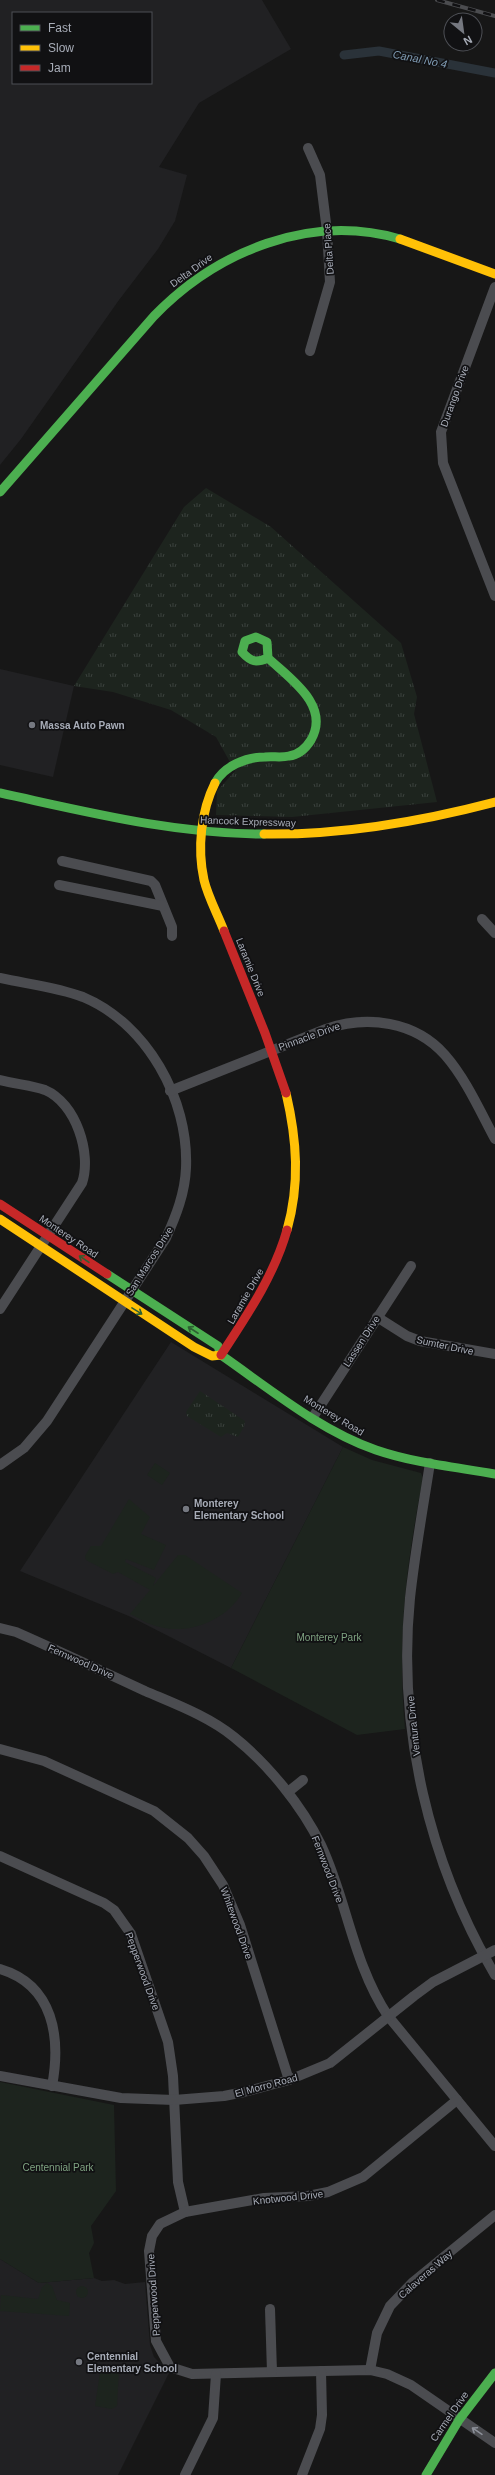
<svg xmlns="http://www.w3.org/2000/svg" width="495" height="2475" font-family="Arial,sans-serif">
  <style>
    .built { fill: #212123; fill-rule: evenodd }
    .grass { fill: url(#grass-tufts) }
    .park { fill: #1d241e }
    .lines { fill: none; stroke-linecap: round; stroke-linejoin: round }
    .canal { stroke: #2a3239; stroke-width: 9 }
    .street { stroke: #4b4c50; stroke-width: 10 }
    .fast { stroke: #4caf50; stroke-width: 9 }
    .slow { stroke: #ffc107; stroke-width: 9 }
    .jam { stroke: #c62828; stroke-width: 9 }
    .rail-casing { stroke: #4b4c4f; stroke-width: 4 }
    .rail { stroke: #111113; stroke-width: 2.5; stroke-dasharray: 8; stroke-linecap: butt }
    .oneway { stroke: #2e6032 }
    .oneway2 { stroke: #8c9099 }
    .poi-dot { fill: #757880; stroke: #111113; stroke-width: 1.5 }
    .labels { text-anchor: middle; stroke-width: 3.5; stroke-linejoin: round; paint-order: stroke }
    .street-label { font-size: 10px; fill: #a8adb8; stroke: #111113 }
    .poi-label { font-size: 10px; font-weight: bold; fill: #a8adb8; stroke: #111113; text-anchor: start }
    .park-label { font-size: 10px; fill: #7fa381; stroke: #111113 }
    .water-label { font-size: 11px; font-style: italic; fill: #7f9bb3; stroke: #111113 }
  </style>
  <defs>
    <pattern id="grass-tufts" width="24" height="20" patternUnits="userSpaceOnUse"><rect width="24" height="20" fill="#1d241e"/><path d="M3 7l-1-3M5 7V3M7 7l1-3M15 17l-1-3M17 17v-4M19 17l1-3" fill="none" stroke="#3b413d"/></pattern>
  </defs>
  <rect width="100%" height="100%" fill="#171717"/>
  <g class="built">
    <path d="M0,0h262l29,49 -92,54 -40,64 28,8 -12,46 -17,28 -39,51 -98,139 -21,26zM13,13h138v70h-138z"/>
    <path d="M0,669l74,17 -21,91 -53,-12z"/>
    <path d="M171,1342l172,105 -112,221 -100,-51 -111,-46z"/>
    <path d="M0,2259l39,24 55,-5 8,3 12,-1 11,4 20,-2 5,63 4,12 15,16 -51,102h-118z"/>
  </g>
  <g class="grass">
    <path d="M206,488l65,39 130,116 16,54 -3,17 23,88 -145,15 -76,-2 1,-24 18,-20 -19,-34 -45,-27 -58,-18 -39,-6 110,-179z"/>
    <path d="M200,1391l45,30 -1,6 -6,10 -11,-4 -6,4 -34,-21 -1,-4z"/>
  </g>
  <g class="park">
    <path d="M343,1447l29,13 49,13 2,5c-17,88 -26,160 -18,251l-48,6 -126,-67z"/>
    <path d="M155,1463l15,10 -8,12 -15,-10z"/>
    <path d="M129,1499l21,18 -9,17 25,11 -12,25 -28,-11 -1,3 31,16 -3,8 25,-31h7l57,38c-16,28 -55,43 -86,33 -9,-2 -17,-8 -26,-12l20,-24 -32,-18 -5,2 -27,-14 -1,-4 6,-10h10z"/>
    <path d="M0,2082l114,23 2,86 -25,35 3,17 -5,10 5,25 -55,5 -39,-24z"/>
    <path d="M47,2283l5,3 5,14 13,3 -1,13 -69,-5 1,-16 37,4 4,-12z"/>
    <circle cx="82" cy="2292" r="6"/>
    <path d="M101,2366l18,2 -2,38 -5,3 -17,-3z"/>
  </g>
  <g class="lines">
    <path class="canal" d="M344,55l35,-4 116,22"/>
    <g class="street">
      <path d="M308,148l12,27 7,56 3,51 -20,69"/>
      <path d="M495,287l-54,145 2,31 52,133"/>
      <path d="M62,861l89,20 4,4 17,42v9"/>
      <path d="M59,885l104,21"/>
      <path d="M482,919l13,14"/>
      <path d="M0,978c27,6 57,9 83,19 64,27 106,102 103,171 -1,25 -10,48 -20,70l-119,183 -23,27 -24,17"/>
      <path d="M0,1080c14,4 32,5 45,10 31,13 47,64 37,93l-82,126"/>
      <path d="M170,1091l156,-62c41,-14 89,-8 119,26 21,24 35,56 50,84"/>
      <path d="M377,1317l30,19 13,5 75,13"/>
      <path d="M313,1417l98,-151"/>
      <path d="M430,1463c-7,45 -15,89 -20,135 -13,130 19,265 85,377"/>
      <path d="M0,1628l16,4c43,19 86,39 129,59 30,13 63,25 89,46 34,27 68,69 87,108 26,55 32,119 67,171l107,130"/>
      <path d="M0,1749l44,12 110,50 34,27 16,18 19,29 17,40 49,155"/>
      <path d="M288,1792l15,-12"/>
      <path d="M0,1856l104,47 10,7 17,24 37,108 5,34 5,106 7,30"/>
      <path d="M0,1969c54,16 61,69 52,117"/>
      <path d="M0,2076l121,22 53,2 50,-4 20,-4 45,-12 41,-17 84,-67 19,-14 62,-32"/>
      <path d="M457,2100l-94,77 -35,15 -20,4 -44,2 -79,14 -25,12 -8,12 -3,15 7,90 14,26 22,7 178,-4 17,4 24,11 84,58"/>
      <path d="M270,2309l2,63"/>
      <path d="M370,2370l7,-37 13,-27 23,-24 82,-67"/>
      <path d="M185,2475l28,-57 3,-44"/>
      <path d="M302,2475l18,-46 2,-14 -1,-44"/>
    </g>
    <g class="fast">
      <path d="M0,492l154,-176c63,-65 156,-103 246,-77"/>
      <path d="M215,783c9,-17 31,-26 50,-26 8,-1 16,1 24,-1 9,-1 17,-8 22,-16 20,-35 -22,-62 -43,-82 -12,5 -17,4 -26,-6l3,-11 11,-4 11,5 1,16"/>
      <path d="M0,793c88,19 174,41 264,41"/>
      <path d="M107,1274l111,72 3,9c49,34 98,75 155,95 38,13 79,17 119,24"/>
      <path d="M426,2475l33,-55 36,-47"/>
    </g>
    <g class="slow">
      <path d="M400,239l95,35"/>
      <path d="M215,783c-14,28 -18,65 -11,97 4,17 14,35 20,51"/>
      <path d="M264,834c79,1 155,-12 231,-32"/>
      <path d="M286,1093c11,47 14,91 1,137"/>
      <path d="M0,1219l194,128 18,9 9,-1"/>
    </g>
    <g class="jam">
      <path d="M224,931l41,102 21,60"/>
      <path d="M0,1204l107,70"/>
      <path d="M221,1355c26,-40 53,-79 66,-125"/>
    </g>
    <defs>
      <path id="rail" d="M437,0l58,16"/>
    </defs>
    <use href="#rail" class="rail-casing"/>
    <use href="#rail" class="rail"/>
  </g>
  <defs><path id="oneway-shaft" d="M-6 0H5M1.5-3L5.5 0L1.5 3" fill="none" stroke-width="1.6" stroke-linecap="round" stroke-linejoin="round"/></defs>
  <g class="oneway">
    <use href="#oneway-shaft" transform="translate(84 1259) rotate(-146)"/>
    <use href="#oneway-shaft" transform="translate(137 1311) rotate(32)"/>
    <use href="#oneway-shaft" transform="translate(193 1330) rotate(-147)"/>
  </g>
  <use class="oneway2" href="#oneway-shaft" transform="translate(477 2431) rotate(-146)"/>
  <g class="poi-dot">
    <circle cx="32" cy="725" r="4"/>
    <circle cx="186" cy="1509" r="4"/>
    <circle cx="79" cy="2362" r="4"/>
  </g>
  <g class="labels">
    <g class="street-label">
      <text transform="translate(328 249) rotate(-94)" y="4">Delta Place</text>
      <text transform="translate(191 270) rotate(-36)" y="4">Delta Drive</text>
      <text transform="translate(454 396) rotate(-70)" y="4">Durango Drive</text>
      <text transform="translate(248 821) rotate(2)" y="4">Hancock Expressway</text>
      <text transform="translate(251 967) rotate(68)" y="4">Laramie Drive</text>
      <text transform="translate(309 1036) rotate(-20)" y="4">Pinnacle Drive</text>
      <text transform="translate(69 1236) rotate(34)" y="4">Monterey Road</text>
      <text transform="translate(149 1261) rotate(-58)" y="4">San Marcos Drive</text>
      <text transform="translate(245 1296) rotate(-60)" y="4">Laramie Drive</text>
      <text transform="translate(361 1341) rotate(-57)" y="4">Lassen Drive</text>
      <text transform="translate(445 1345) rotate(12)" y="4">Sumter Drive</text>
      <text transform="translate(334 1415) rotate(31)" y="4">Monterey Road</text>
      <text transform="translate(81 1661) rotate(24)" y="4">Fernwood Drive</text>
      <text transform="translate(413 1726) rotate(-96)" y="4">Ventura Drive</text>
      <text transform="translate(328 1869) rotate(69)" y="4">Fernwood Drive</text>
      <text transform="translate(237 1923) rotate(70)" y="4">Whitewood Drive</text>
      <text transform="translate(143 1971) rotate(70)" y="4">Pepperwood Drive</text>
      <text transform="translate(266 2085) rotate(-15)" y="4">El Morro Road</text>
      <text transform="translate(288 2197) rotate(-6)" y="4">Knotwood Drive</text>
      <text transform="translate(425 2274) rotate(-41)" y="4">Calaveras Way</text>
      <text transform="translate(153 2295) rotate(-94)" y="4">Pepperwood Drive</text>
      <text transform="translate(449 2416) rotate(-55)" y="4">Carmel Drive</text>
    </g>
    <g class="poi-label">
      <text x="40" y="729">Massa Auto Pawn</text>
      <text x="194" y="1507">Monterey<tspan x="194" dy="12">Elementary School</tspan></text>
      <text x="87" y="2360">Centennial<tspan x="87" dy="12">Elementary School</tspan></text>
    </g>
    <g class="park-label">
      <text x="329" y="1641">Monterey Park</text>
      <text x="58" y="2171">Centennial Park</text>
    </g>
    <g class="water-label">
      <text transform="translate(420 59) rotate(11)" y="4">Canal No 4</text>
    </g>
  </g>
  <rect x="12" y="12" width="140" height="72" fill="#111113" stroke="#4d4f55"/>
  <rect x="20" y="25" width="20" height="6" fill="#4caf50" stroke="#4d4f55"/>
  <text x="48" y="32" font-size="12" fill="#a8adb8">Fast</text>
  <rect x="20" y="45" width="20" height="6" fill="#ffc107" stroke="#4d4f55"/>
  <text x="48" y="52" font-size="12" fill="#a8adb8">Slow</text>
  <rect x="20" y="65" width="20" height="6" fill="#c62828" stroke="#4d4f55"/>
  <text x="48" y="72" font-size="12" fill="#a8adb8">Jam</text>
  <g transform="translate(463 32) rotate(151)"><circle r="19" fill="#111113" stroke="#4d4f55"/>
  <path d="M0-3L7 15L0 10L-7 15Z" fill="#757880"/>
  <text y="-6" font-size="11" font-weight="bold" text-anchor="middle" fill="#a8adb8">N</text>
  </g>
</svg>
